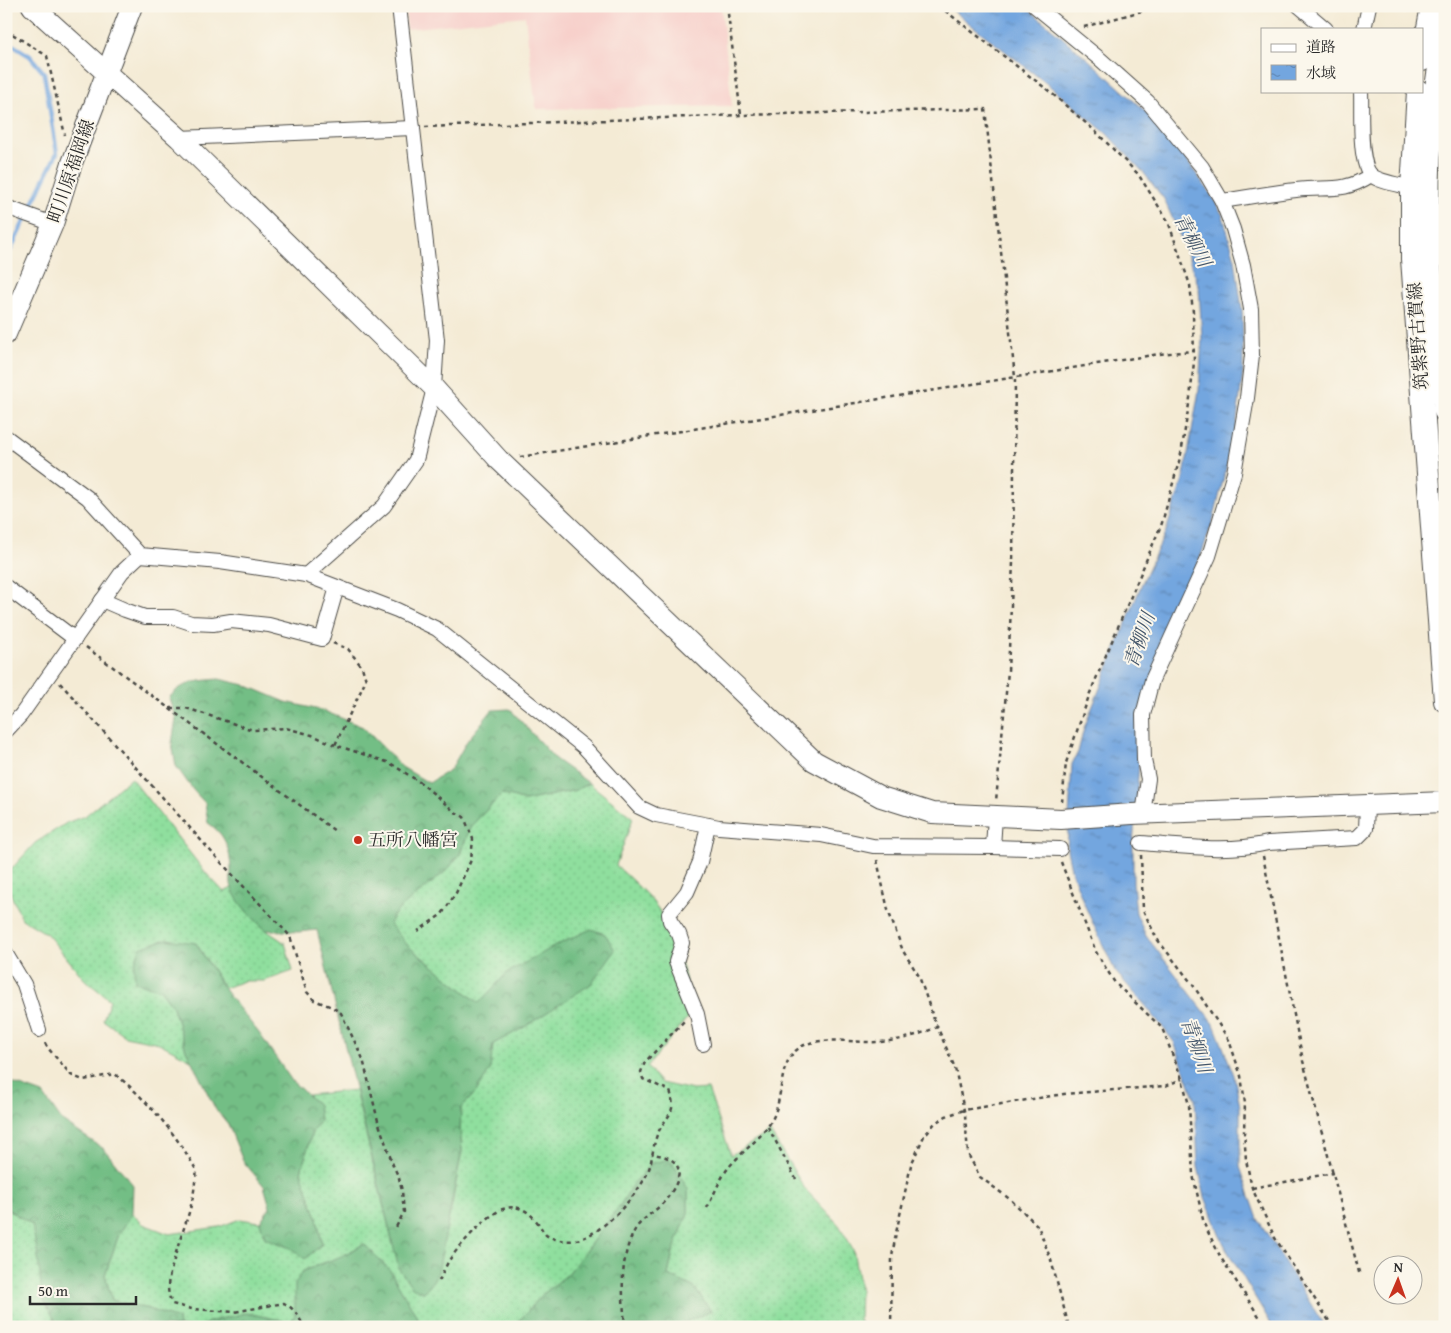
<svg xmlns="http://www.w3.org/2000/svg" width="1451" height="1333" font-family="'Gentium Book Plus','Noto Serif JP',serif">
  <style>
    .built { fill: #f7d0cb }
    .grass { fill: url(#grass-dots); stroke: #5d8564 }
    .forest { fill: url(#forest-crowns); stroke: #4f7458 }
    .water { fill: url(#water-ripples); stroke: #4f6885 }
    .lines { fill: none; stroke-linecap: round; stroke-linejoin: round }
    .stream { stroke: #73a6df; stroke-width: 4.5 }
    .street-casing { stroke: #494844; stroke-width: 16 }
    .secondary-casing { stroke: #494844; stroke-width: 22 }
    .primary-casing { stroke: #494844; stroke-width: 24 }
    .path { stroke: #494844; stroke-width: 2.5; stroke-dasharray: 4 4; stroke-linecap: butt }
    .street { stroke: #fff; stroke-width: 14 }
    .secondary { stroke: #fff; stroke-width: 20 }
    .primary { stroke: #fff; stroke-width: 22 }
    .poi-dot { fill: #c8321e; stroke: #fbf7ec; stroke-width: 2 }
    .labels { text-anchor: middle; stroke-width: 4; stroke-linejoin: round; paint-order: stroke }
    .street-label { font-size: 18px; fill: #2b2b2b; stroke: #fbf7ec }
    .poi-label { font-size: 18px; fill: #2b2b2b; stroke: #fbf7ec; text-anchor: start }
    .water-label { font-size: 19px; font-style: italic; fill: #44566a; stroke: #fbf7ec }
  </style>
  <defs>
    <pattern id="grass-dots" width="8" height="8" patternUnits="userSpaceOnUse" patternTransform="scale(1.25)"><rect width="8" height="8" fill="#8fdf9e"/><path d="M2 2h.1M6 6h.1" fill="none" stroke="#7cc088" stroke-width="1.8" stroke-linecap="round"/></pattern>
    <pattern id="forest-crowns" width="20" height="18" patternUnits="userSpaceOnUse" patternTransform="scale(1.25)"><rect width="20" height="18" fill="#73be85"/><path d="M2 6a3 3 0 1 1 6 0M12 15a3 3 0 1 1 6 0" fill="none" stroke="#5f9b6d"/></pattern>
    <pattern id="water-ripples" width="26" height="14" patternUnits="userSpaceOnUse" patternTransform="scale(1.25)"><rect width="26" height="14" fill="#73a6df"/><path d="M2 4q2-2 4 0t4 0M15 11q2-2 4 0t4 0" fill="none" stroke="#5f87b5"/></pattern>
  </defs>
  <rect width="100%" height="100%" fill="#fbf7ec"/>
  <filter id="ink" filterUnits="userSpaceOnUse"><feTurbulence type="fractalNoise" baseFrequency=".02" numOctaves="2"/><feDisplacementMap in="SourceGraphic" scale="10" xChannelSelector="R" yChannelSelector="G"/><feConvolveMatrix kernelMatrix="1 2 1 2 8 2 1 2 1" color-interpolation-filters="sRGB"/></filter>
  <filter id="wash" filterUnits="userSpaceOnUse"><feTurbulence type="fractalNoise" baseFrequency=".0096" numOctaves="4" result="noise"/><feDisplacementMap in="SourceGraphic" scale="20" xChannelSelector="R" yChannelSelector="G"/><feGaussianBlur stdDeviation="1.12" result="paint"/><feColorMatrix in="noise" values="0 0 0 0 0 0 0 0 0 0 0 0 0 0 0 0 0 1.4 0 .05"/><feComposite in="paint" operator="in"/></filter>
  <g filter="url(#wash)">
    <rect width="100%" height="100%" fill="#f4ebd5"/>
    <path class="built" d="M405,6h316l11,100 -196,3 -11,-93 -118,13z"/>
    <g class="grass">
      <path d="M1445,76v266l-9,-103z"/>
      <path d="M131,778l74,94 19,20 8,-4 15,24 19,18 19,13 8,28 -29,10h-20l-20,7 -28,-45 -35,47 12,17 13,43 5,10 -32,-17 -34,-7 -22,-16 7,-20 -25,-20 -38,-46 -25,-15 -11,-24 -5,-14v-6l29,-32 33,-21 17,-6z"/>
      <path d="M589,783l44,35 -17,47c15,15 33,29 45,48 18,29 24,65 32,98l-46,56 14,16 32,7 15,-1 23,66 39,-23 35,57 34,36 14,24 7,41 -1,30 4,7h-189l36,-16 -15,-23 -27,-13 5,-23 15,-40v-23l-55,-5 -12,20 -53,70 -26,21 -28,32h-91l-34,-58 -25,-25 -22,12 -39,15 -6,44 -7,7 -44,-9 -38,9 -6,5h-23l-1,-8 -30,-10 -36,-9 -7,-25 14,-41 13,-20 11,10 26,10 50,-7 21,-8 20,3 5,16 24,9 33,-3 -5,-26 -16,-46 11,-40 8,-12 -2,-15 -10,-10 47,-5 44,179 44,-31 8,-28 11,-60 -2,-20 1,-22 15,-16 13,-22 4,-26 30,-16 -16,-55 -28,30 -70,-56 -21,-24 10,-13 48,-39 13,-15 12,-30 31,-32 23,7 51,-11z"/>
      <path d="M6,1208l26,17 22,95 5,7h-53z"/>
    </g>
    <g class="forest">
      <path d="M219,679l26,6 41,17 38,9 39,16 39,40 27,16 22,-14 16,-28 25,-31 18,-1 45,50 34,24 -13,7 -51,11 -23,-7 -31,32 -12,30 -13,15 -48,39 -9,13 20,24 70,56 28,-30 48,-27 36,-17 14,5 10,16 -24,34 -68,44 -30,16 -3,26 -14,22 -15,16 -1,22 2,20 -24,122 -8,14 -7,6 -11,-5 -13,-18 -82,-339 -19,2 -32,-2c-13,-12 -28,-25 -34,-42 -2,-5 -1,-13 -1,-19 -1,-20 -6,-35 -23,-46l-3,-20 -12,-13 -17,-24 -4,-23 4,-24 -7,-21c14,-17 29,-17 50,-19z"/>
      <path d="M166,939l30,4 30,49 33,41 33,48 26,24 2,15 -8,12 -11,40 16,46 5,26 -17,15 -16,-12 -24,-9 -5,-16 10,-15 -6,-21 -21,-25 -15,-37 -13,-16 -29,-58 -13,-43 -12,-17 -26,-8 -1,-16 6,-18z"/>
      <path d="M6,1081l37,13 19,27 42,28 29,36 -1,29 -13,20 -14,41 7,25 36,9 30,10 1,8h-120l-17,-30 -4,-41 -6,-31 -26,-17z"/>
      <path d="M670,1159l18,30v24l-15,39 -5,23 27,13 16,23 -37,16h-160l28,-32 26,-21 53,-70 12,-20 19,-21z"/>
      <path d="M364,1244l25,25 34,58h-221l6,-5 38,-9 44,9 5,-7v-31l8,-13 39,-15z"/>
    </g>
    <path class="water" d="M947,6h78l65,55 54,49 30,33 39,54 10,19 12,43 7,50 1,29v34l-7,56 -23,93 -14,40 -31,72 -29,130 -6,82v38l3,30 10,23 68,88 20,51 6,32v60l18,52 67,108h-52l-45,-75 -9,-18 -14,-37 -7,-30 -3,-68 -21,-57 -24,-31 -35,-40 -31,-67 -13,-35 -4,-19 5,-86 6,-12 6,-24 58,-145 24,-52 18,-55 15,-86 3,-51 -3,-51 -13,-38 -22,-51 -21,-27 -37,-39 -60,-50z"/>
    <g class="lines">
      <path class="stream" d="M6,41l24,15 14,17 13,80 -51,106"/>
    </g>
  </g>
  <g filter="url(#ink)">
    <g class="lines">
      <defs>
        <g id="street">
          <path d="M1035,6l66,54 47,42 54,65 20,34 11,28 10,36 8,44 1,46 -5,43 -13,75 -25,83 -57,124 -9,35 1,45 4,19 -5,35"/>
          <path d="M1299,6l27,23"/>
          <path d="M1364,29l5,-23"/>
          <path d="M1361,91c1,18 -3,71 10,84 8,7 31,10 41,13"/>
          <path d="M179,138l234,-10"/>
          <path d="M1222,201c25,-4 49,-8 74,-11 32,-4 46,4 75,-15"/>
          <path d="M6,207l47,17"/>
          <path d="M6,437l82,61 52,57 80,7 86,13 91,35 40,19 147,118 55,60 17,8 63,12 102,8 52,11 120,1 2,-30"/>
          <path d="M306,575l78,-69 32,-46 18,-72 3,-48 -38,-334"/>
          <path d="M6,587l69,52"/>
          <path d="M102,600l23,10 20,7h28l18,6 22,1 18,-3 38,4 53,14 15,-52"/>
          <path d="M6,731l15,-16 101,-143 18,-17"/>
          <path d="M1141,843c41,3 86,10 127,0l89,-5 9,-9 1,-24"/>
          <path d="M993,847l67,2"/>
          <path d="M6,954l18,30 15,46"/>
          <path d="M703,1044l-6,-30 -21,-52 6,-19 -3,-9 -9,-13 -1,-7 18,-22 13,-30 8,-37"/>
        </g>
        <g id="secondary">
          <path d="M32,6l147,132 255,250 65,72 315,301 67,36 51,16 129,6 71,-5 313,-12"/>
          <path d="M6,334l47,-110 19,-61 60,-157"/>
        </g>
        <g id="primary">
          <path d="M1445,37c-16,73 -19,150 -15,223 3,51 10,101 15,151"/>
          <path d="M1422,60l10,-54"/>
          <path d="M1418,91l-6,97v71l33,442"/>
        </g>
      </defs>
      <use href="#street" class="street-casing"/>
      <use href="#secondary" class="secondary-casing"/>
      <use href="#primary" class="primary-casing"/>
      <g class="path">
        <path d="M727,6l14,109"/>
        <path d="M939,6l110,85 45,39 44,44 30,47 22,64 3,27 1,50 -4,36 -9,56 -19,69 -72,170 -24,70 -4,39"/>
        <path d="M1084,27l76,-21"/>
        <path d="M6,30l41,26 18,79"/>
        <path d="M425,127l316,-12 244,-6 30,268 -2,185 -5,109 -12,130"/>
        <path d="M520,457l639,-103 34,-3"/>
        <path d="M333,643l15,6 14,18 4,13 -31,65 55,18 31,20 34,29 9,5 9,22 -2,21 -15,33 -14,21 -24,17"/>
        <path d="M86,647l249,184"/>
        <path d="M60,683l156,174 74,79 17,56 7,8 18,7 9,6 22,46 15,62 15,44 6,13 3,13 2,21 -9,17"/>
        <path d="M170,708h16l67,22 33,-2 26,7 23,10"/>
        <path d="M1141,855l2,55 14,29 36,46 36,55 12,36 4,27 -1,28 2,29 6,28 23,50 58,89"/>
        <path d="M1263,856l40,205 57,215"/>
        <path d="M877,860l11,50 15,41 16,25 14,41 22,51 10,47 3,39 12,23 31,23 27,26 13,34 18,67"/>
        <path d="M1061,862l35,90 19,31 47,45 20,51 7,26 4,70 11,49 17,34 45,69"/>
        <path d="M45,1043l2,4 24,28 12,5 32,-6c29,23 57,55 76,87 1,3 5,7 5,10 1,3 0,8 -1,11 -2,26 -13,49 -20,74 -5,19 -11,30 -3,48l20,5 42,3 50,-9c10,5 15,14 20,24"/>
        <path d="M768,1127l28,52"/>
        <path d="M1252,1188l81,-15"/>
        <path d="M707,1208c7,-13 13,-30 22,-41 15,-18 38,-32 46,-54 10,-27 2,-63 39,-71 22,-4 43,1 65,0 20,-1 40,-7 58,-15"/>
        <path d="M439,1281c4,-8 8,-19 14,-26 10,-13 35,-41 50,-46 15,-5 25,1 35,14 3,4 5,9 8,12 7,5 22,7 30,5 24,-4 61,-44 71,-66 6,-13 5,-26 10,-39 8,-19 21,-21 13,-44l-27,-12 -2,-7 4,-10 40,-42"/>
        <path d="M625,1327c-2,-28 -5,-54 3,-81 2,-6 5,-13 8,-18 8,-11 20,-17 28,-26 19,-23 24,-44 -12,-48"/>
        <path d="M891,1327l1,-70 4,-24 15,-68 13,-29 11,-13 11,-7 18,-6 100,-16 101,-8 17,-7"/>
      </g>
      <use href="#street" class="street"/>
      <use href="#secondary" class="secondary"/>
      <use href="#primary" class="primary"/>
    </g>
  </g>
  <circle class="poi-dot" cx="358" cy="840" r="5"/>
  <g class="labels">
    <g class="street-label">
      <text transform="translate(71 171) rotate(-71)" y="6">町川原福岡線</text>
      <text transform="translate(1418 336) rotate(-94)" y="6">筑紫野古賀線</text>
    </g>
    <g class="poi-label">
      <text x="368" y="846">五所八幡宮</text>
    </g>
    <g class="water-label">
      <text transform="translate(1193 240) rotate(62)" y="7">青柳川</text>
      <text transform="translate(1139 640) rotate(-71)" y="7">青柳川</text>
      <text transform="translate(1197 1045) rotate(71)" y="7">青柳川</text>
    </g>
  </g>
  <rect width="1451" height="1333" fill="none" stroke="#fbf7ec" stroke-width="25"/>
  <rect x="1261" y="28" width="162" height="65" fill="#fbf7ec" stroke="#a8a59f"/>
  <rect x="1271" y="44" width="25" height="8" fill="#ffffff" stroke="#a8a59f"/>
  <text x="1306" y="52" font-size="15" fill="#2b2b2b">道路</text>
  <rect x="1271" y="65" width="25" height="15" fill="url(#water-ripples)" stroke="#a8a59f"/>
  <text x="1306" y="78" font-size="15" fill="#2b2b2b">水域</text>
  <g transform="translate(1398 1280) rotate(2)"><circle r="24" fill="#fbf7ec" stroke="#a8a59f"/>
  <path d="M0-4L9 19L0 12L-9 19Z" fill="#c8321e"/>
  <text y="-8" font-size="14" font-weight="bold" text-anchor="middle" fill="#2b2b2b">N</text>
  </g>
  <path d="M30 1296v8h106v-8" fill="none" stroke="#2b2b2b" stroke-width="2.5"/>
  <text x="38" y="1296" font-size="15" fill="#2b2b2b" stroke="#fbf7ec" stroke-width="4" paint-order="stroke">50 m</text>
</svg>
